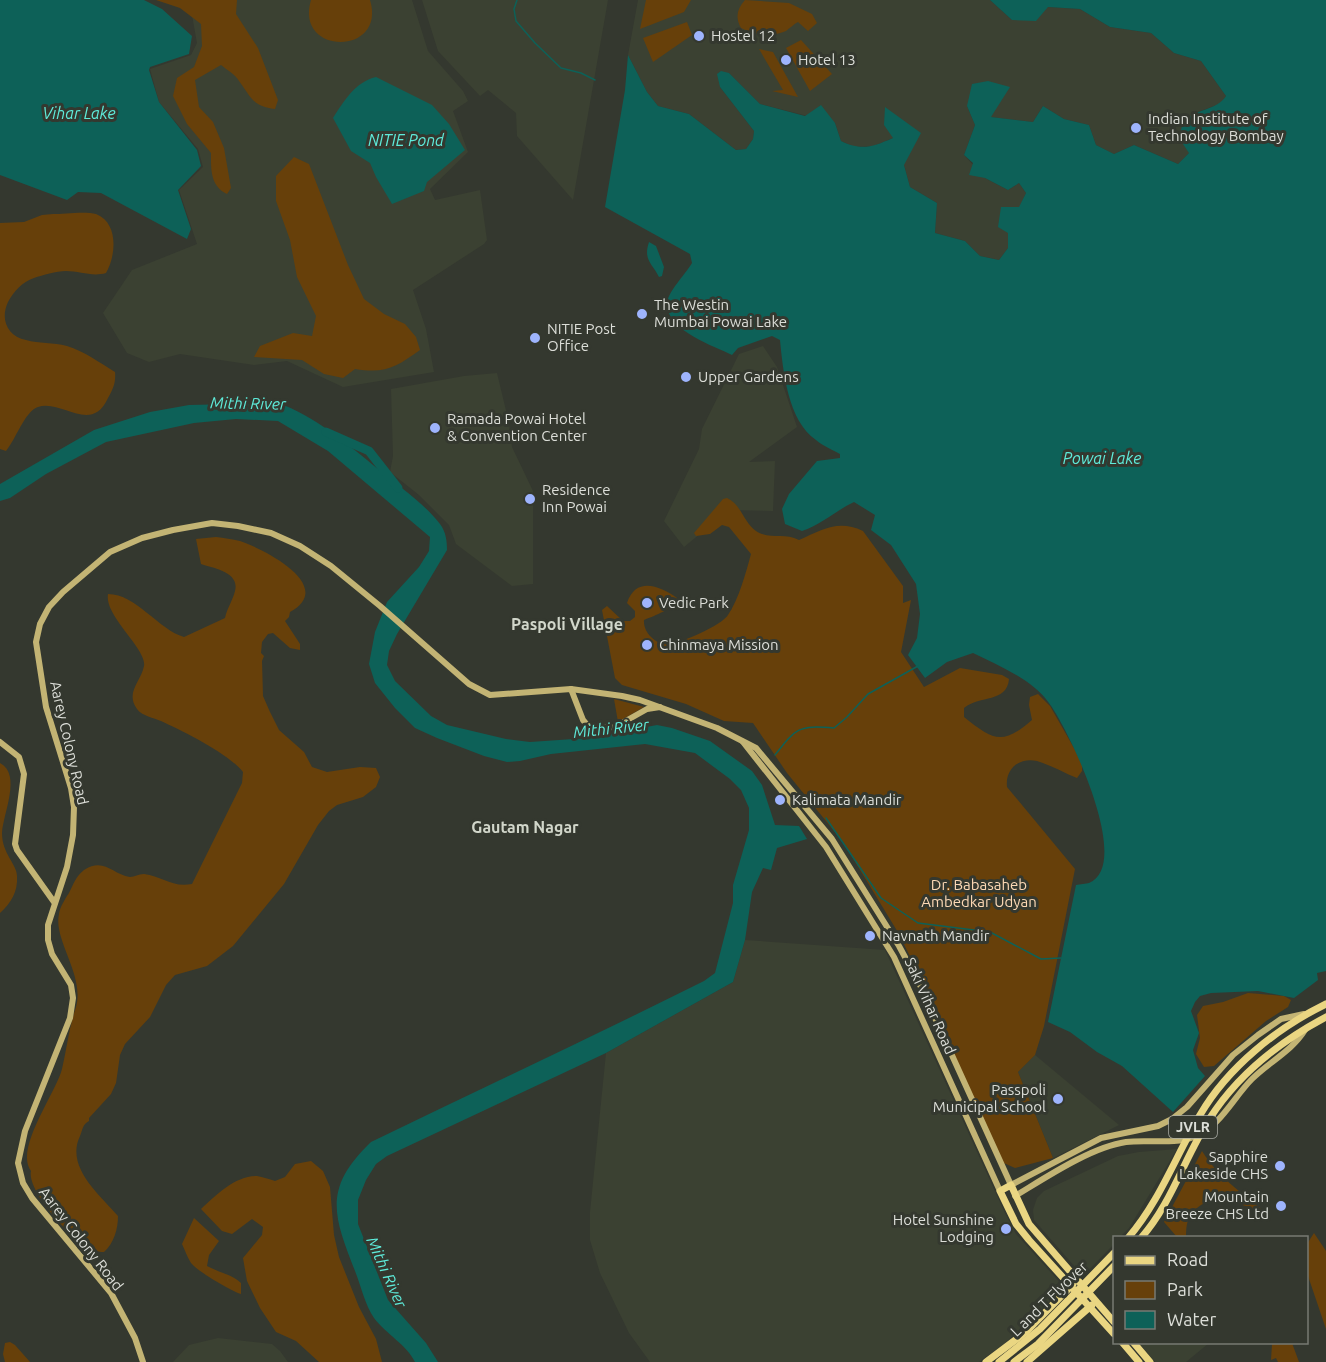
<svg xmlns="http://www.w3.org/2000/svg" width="1326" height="1362" font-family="Ubuntu,sans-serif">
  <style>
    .built { fill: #3b4132 }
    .green { fill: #67400a }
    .water { fill: #0d6158 }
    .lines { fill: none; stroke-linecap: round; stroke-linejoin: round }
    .stream { stroke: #0d6158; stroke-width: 1.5 }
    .river { stroke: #0d6158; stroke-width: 9 }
    .secondary { stroke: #c3b474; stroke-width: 6 }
    .primary { stroke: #ead682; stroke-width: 7 }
    .poi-dot { fill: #9eb4fd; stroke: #34382f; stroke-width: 2 }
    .labels { text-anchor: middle; stroke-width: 6; stroke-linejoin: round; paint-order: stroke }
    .shield { fill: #34382f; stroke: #aaaca5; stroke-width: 1.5 }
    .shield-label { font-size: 14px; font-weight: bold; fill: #dcded8 }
    .poi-label { font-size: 15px; fill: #dcded8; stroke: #34382f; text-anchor: start }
    .street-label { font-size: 15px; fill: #dcded8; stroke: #34382f }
    .park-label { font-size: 15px; fill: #fdd9b5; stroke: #34382f }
    .water-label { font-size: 16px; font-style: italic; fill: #5eebda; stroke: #34382f }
    .neighbourhood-label { font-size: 16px; font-weight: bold; fill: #d1d6ca; stroke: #34382f }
  </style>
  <rect width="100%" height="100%" fill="#34382f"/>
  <g class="built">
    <path d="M186,0h226l16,51 35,40 5,10 -15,10 15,41 -38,37 5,11 45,-10 7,50 -3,4 -71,46 13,39 8,43 -91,15 -56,-26 -33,4 -74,-11 -31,8 -22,-9 -24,-40 29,-43 65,-26 -18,-54 24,-23 -5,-18 -39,-47 -9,-33 41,-14 6,-12 -5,-28z"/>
    <path d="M422,0h186l-35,200 -56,-64 -1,-23 -28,-23 -8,6 -42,-45z"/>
    <path d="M638,0h352l22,20 36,-13 32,2 30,18 41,6 23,20 27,8 25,35 -4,7 -24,9 -9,41 -11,11 -44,-19 -20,9 -18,-9 -7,-20 -25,-6 -21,-13 -10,16 -43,-5 -23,-11 8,19 -11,30 21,23 23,12 11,-7 7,10 -18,40v15l-9,12 -19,-4 -15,-15 -30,-8 2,-30 -27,-16 -6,-22 -11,-27 -19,8 -20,1 -13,-6 -6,-18 -75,-19 -31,-31 -9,14 34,44 -1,8 -7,10 -10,1 -47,-36 -31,-8 -11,-14 -19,-37z"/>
    <path d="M763,346l14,21 20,60 -48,35 26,-1 -2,50 -44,-1 -45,37 -20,-26 35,-72 3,-20 37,-75z"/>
    <path d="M497,373l12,50 3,24 21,44v93l-21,2 -56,-42 -7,-19 -30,-30 -29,-23 3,-16 -2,-67 73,-13z"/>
    <path d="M745,940l140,10 119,261 12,23 49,54 -60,55 -26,19h-329l-21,-29 -29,-60 -10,-33v-28l16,-159 127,-71z"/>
    <path d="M1035,1055l84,70 -66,33 -35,-86z"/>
    <path d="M1177,1149l-48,79 -9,9 -6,1v6l-31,32 -49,-56 -1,-10 4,-12 7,-7 74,-35 21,-4z"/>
    <path d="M218,1338l54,6 8,7 8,11h-115l16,-17z"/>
    <path d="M1139,1343h70l-23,19h-31z"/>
  </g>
  <g class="green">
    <path d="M156,0h81l-1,14 22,34 20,52 -3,9c-23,-3 -24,-12 -36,-28 -4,-7 -12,-11 -18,-16l-26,15 4,27 14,15 11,26 7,40 -4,6c-17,-8 -16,-25 -16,-41l-24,-29 -14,-28 4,-18 17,-11 8,-21 -1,-22 -21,-16z"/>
    <path d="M311,0h59c17,56 -76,56 -59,0z"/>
    <path d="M646,0h45l-7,12 -44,17z"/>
    <path d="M745,0l44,3 23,11 5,9 -9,8 -10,-9c-4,2 -8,6 -12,9 -13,6 -32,4 -45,-3 -6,-11 -4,-19 4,-28z"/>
    <path d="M687,22l5,13 -39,27 -10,-24z"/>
    <path d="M801,40l31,34 -22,17 -24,-43z"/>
    <path d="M759,49l14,3 25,45 -26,-6 11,-1z"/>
    <path d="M294,157l15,7 39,101 16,34 20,15 21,10 11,13 4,13c-24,17 -34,24 -65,19l-12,9 -19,-4 -22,-14 -48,-3 6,-11 33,-13 19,3 4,-20 -19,-39 -7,-37 -14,-39v-25z"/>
    <path d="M53,214c10,0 33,-3 43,0 23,9 20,42 10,59 -14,4 -26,-2 -40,-2 -10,0 -23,4 -32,7 -12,4 -20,13 -26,24 -8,17 -1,34 18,38 13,4 27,2 41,6 17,5 33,17 48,26 1,11 -2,17 -7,26 -17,37 -46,1 -70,9 -13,4 -22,32 -32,44l-6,-2v-226l24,-1 18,-7z"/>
    <path d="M727,498c14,6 17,25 29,33 14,9 28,1 43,9 23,-10 39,-21 64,-9l40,55v17l8,-3 -10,52 23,35 36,-19 42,7 7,4c-2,24 -29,16 -45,29v9c29,23 38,29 68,3l-3,-15 1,-8 8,-3 12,12 32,56v9l-5,7c-13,-5 -26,-13 -40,-17 -18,-4 -32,8 -30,26l68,82 -31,157 -9,29 -17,17 35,86 -38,10 -18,-8 -9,-18 -58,-145 -31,-63 -56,-92 -56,-69 -34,-50 -29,-2 -38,-17 -64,-19 -7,-7 -13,-68 5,-4 16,15h7l5,-4v-6l-8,-8c9,-27 33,-17 50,-5 -5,12 -21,17 -33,22 -1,12 11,24 23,24 13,0 55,-19 61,-29 11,-16 18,-43 23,-61l-22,-27 -7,-2 -12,9 -14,2 -2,-3 29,-34z"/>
    <path d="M216,537c8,1 16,2 24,4 24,8 97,45 50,71l-1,5 -4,4 15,23v6l-10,-2 -17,-15 -5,1 -6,8 -1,11 3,3 -2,5 1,35 7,16 9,18 25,22 8,15 15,5 33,-5 16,1 4,9 -4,10 -13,10 -26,8 -8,6 -11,14 -34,59 -51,62 -26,20 -32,9 -9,10 -16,32 -25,27 -5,11 -4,28 -5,11 -22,24v3c-7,4 -6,8 -9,15 -15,31 20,59 38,80 0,13 -4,27 -14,36 -23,1 -78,-60 -73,-81 -17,-22 25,-78 31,-102 5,-21 7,-42 14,-62 9,-32 -23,-67 -17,-93 1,-7 6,-15 10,-21 4,-8 7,-17 15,-23 20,-13 28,4 46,7 5,0 8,-3 14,-3 18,2 28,14 48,10l50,-101 1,-11c-14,-18 -60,-41 -82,-51 -7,-3 -19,-5 -24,-12 -12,-17 4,-27 7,-43 1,-5 -3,-12 -6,-17 -8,-14 -33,-38 -30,-55 28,0 51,36 76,43l41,-19c2,-10 8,-18 10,-27 5,-19 -22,-23 -34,-27l-5,-25z"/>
    <path d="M614,699l30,8 -26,15z"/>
    <path d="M0,763c22,11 3,51 2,70 0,21 15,31 15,43 1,16 -6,27 -17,37z"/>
    <path d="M1248,993l36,3 7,4 -3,7 -22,14 -52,45 -10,1 -8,-13 4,-16 -3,-23 6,-9 20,-4z"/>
    <path d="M1202,1151c15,25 40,42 62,60 -24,-4 -46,-20 -67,-3 -10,7 -11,18 -11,29h-9l-13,-15z"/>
    <path d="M311,1161l12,10 7,16 4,48 5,22 20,50 17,32 6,23h-63l-23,-21 -20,-9 -16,-24 -13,-27 -4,-23 19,-23 1,-8 -11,-8 -20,15 -10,-3 -21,-22c14,-13 35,-34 56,-33 6,1 12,3 18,5l10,-4 10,-13z"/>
    <path d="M194,1218l25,23 -10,14 -2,11c13,7 24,8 34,17v11c-10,-3 -44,-23 -50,-31 -4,-6 -6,-13 -9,-19z"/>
    <path d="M1314,1233l12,18v78l-19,-56v-29z"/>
    <path d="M10,1342l5,3 15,17h-25l-2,-8 2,-11z"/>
    <path d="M1266,1343h26l7,19h-21l-2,-4 -5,2 1,-16z"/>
  </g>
  <g class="water">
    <path d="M0,0h144l18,9 30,27 -3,18 -39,13 -1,3 10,32 38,48 4,16 -23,24 13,39 -4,10 -86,-46 -23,-1 -11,8 -67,-25z"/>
    <path d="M990,0h336v971l-9,2 1,7 -24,18 -36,-7 -47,2 -11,3 -5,6 -4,9 8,22 -6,17 5,18 7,8 -32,36 -51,-46 -25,-14 -27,-20 -22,-10 28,-137c4,-1 10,-1 13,-2 45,-18 -21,-155 -40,-180 -17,-24 -50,-37 -76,-50l-26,9 -22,16 -17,-23 9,-17 3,-24 -4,-30 -25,-39 -20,-15 4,-15 -21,-13c-19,9 -33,23 -52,29l-17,-7 -3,-15 7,-15 28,-33 23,-3v-4c-7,-4 -17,-8 -24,-14 -28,-19 -33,-69 -36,-100l-8,-4 -34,12 -6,7c-19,-9 -72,-27 -64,-56 3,-10 18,-26 24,-36l-2,-9 -85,-47 20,-117 3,-35 19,37 11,14 31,8 47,36 10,-1 7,-10 1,-8 -34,-44 -3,-13 4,-3 8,2 31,31 45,12 16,-11 14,18 6,18c21,10 31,6 52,-3l-9,-13 1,-18 36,26 -17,32 6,22 27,16 -2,30 30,8 15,15 19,4 9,-12v-15l-10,-6 3,-20h18l7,-14 -7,-10 -11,7 -23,-12 -16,-3 4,-12 -9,-8 11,-30 -8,-19 5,-22 16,-3 22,6 -19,30 42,5 10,-16 21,13 25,6 7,20 18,9 20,-9 44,19 11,-11 -10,-15c1,-3 2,-10 4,-14 10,-16 34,-13 43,-28l-25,-35 -27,-8 -23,-20 -41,-6 -30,-18 -32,-2 -12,14 -24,-1z"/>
    <path d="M376,77l56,28 17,19 16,26 -38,32 -3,9 -32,13 -16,-27 -6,-14 -19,-12 -18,-33c11,-17 22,-36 43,-41z"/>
    <path d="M649,242l7,4 8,21 -2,9 -3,1c-7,-14 -16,-17 -10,-35z"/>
    <path d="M278,403c35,12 71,42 100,66 21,18 45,33 62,55 6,8 7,17 7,26l-50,84 -8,17 -2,14 8,16 36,35 16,9 59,14 24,3 58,-4 69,-13 15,3 38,13 42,30 10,14 13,40 24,1 8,13 -30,9 -6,22 -8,-2 -11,24 -7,48 -12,42 -127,71 -219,103 -11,8 -10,16 -8,20v24l30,76 38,43 12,19h-23c-8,-17 -29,-28 -41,-44 -9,-13 -13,-32 -19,-47 -22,-56 -32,-83 16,-129 111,-54 223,-106 333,-161l11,-8 18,-70v-18l16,-55v-22l-8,-18 -11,-11 -35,-26 -50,-9 -94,10 -31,7 -13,1 -23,-6 -47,-18 -22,-10 -20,-20 -20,-25 -6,-19 6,-32 12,-30 32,-35 10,-16 1,-14 -102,-86 -50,-30 -42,-2 -42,4 -88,19 -60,32 -36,24 -10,3v-17l94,-54 56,-18 39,-7z"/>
  </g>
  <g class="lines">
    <g class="stream">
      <path d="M517,0l-3,9 2,12 19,22 26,25 20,5 14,7"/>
      <path d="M775,755c21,-27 23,-30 59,-27l13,-11 21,-23 50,-28"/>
      <path d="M826,818l55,80 37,25 72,9 51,27 20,-1"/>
    </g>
    <path class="river" d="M326,432l43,19 29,37"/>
    <g class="secondary">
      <path d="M571,689l12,31 5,6 6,2 21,-1 32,-18 13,-2"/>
      <path d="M0,742l19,15 5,17 -9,70 2,6 37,52"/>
      <path d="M743,742l83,105 68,110 106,234"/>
      <path d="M1015,1196c30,-18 76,-49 111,-54 22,-3 47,3 68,-5 26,-10 39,-39 58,-58 17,-17 40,-28 53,-49"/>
      <path d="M143,1362l-8,-24 -24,-45 -79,-95 -9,-15 -5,-20 7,-32 45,-113 3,-20 -2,-13 -19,-31 -4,-14v-15l19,-58 6,-32 1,-28 -3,-19 -25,-81 -10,-65 4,-18 9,-17 14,-15 47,-40 32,-14 31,-8 39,-7 26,3 33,7 29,13 31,20 49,40 89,78 21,11 81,-6 51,7 18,4 77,28 39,20 76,91 67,107 21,39 91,200 90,-47 57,-12 14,-7 15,-12 46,-52 25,-20 23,-16 23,-5"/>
    </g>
    <g class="primary">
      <path d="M1128,1238c32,-37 48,-83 72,-123 28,-48 77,-87 126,-111"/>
      <path d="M1141,1238c31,-35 44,-82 69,-120 29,-45 69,-76 116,-101"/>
      <path d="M1114,1322l-85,-98 -18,-39 -11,6 16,33 13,16 85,94"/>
      <path d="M1122,1342l17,20"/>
      <path d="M1133,1342l17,20"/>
      <path d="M986,1362l40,-30 47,-48"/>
      <path d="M999,1362l41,-33 74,-76"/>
      <path d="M1014,1362l24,-18 76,-78"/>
      <path d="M1027,1362l65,-57"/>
    </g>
  </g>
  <g class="poi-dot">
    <circle cx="699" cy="36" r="6"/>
    <circle cx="786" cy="60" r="6"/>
    <circle cx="1136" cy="128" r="6"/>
    <circle cx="642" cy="314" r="6"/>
    <circle cx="535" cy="338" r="6"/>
    <circle cx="686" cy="377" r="6"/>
    <circle cx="435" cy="428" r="6"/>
    <circle cx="530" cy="499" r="6"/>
    <circle cx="647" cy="603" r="6"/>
    <circle cx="647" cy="645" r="6"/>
    <circle cx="780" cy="800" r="6"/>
    <circle cx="870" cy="936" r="6"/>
    <circle cx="1058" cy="1099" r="6"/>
    <circle cx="1280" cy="1166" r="6"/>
    <circle cx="1281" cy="1206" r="6"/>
    <circle cx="1006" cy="1229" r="6"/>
  </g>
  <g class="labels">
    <rect class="shield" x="1169" y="1116" width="48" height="22" rx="4.5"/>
    <g class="shield-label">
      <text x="1193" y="1132">JVLR</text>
    </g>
    <g class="poi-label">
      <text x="711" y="41">Hostel 12</text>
      <text x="798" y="65">Hotel 13</text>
      <text x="1148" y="124">Indian Institute of<tspan x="1148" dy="17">Technology Bombay</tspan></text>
      <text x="654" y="310">The Westin<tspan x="654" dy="17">Mumbai Powai Lake</tspan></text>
      <text x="547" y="334">NITIE Post<tspan x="547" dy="17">Office</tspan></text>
      <text x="698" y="382">Upper Gardens</text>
      <text x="447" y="424">Ramada Powai Hotel<tspan x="447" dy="17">&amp; Convention Center</tspan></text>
      <text x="542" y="495">Residence<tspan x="542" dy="17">Inn Powai</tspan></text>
      <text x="659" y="608">Vedic Park</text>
      <text x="659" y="650">Chinmaya Mission</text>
      <text x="792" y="805">Kalimata Mandir</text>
      <text x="882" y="941">Navnath Mandir</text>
      <text x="1046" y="1095" text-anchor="end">Passpoli<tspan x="1046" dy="17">Municipal School</tspan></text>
      <text x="1268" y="1162" text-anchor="end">Sapphire<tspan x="1268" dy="17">Lakeside CHS</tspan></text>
      <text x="1269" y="1202" text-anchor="end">Mountain<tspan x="1269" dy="17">Breeze CHS Ltd</tspan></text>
      <text x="994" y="1225" text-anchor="end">Hotel Sunshine<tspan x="994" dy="17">Lodging</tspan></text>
    </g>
    <g class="street-label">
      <text transform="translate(69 743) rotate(77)" y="5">Aarey Colony Road</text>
      <text transform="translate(930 1006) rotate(66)" y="5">Saki Vihar Road</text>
      <text transform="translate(81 1239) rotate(52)" y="5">Aarey Colony Road</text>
      <text transform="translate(1049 1299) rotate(-44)" y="5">L and T Flyover</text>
    </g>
    <g class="park-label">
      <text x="979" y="890">Dr. Babasaheb<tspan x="979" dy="17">Ambedkar Udyan</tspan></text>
    </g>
    <g class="water-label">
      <text x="79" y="119">Vihar Lake</text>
      <text x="406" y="146">NITIE Pond</text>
      <text transform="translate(248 403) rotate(1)" y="6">Mithi River</text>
      <text x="1102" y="464">Powai Lake</text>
      <text transform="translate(611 728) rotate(-6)" y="6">Mithi River</text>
      <text transform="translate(387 1272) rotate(66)" y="6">Mithi River</text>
    </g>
    <g class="neighbourhood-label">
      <text x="567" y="630">Paspoli Village</text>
      <text x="525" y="833">Gautam Nagar</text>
    </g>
  </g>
  <rect x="1113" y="1236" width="195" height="108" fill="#34382f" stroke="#777a73" stroke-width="1.5"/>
  <rect x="1125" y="1256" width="30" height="9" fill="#ead682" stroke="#777a73" stroke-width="1.5"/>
  <text x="1167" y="1266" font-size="18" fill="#dcded8">Road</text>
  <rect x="1125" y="1281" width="30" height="18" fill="#67400a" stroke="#777a73" stroke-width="1.5"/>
  <text x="1167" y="1296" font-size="18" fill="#dcded8">Park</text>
  <rect x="1125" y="1311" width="30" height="18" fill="#0d6158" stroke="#777a73" stroke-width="1.5"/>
  <text x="1167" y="1326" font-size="18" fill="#dcded8">Water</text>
</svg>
